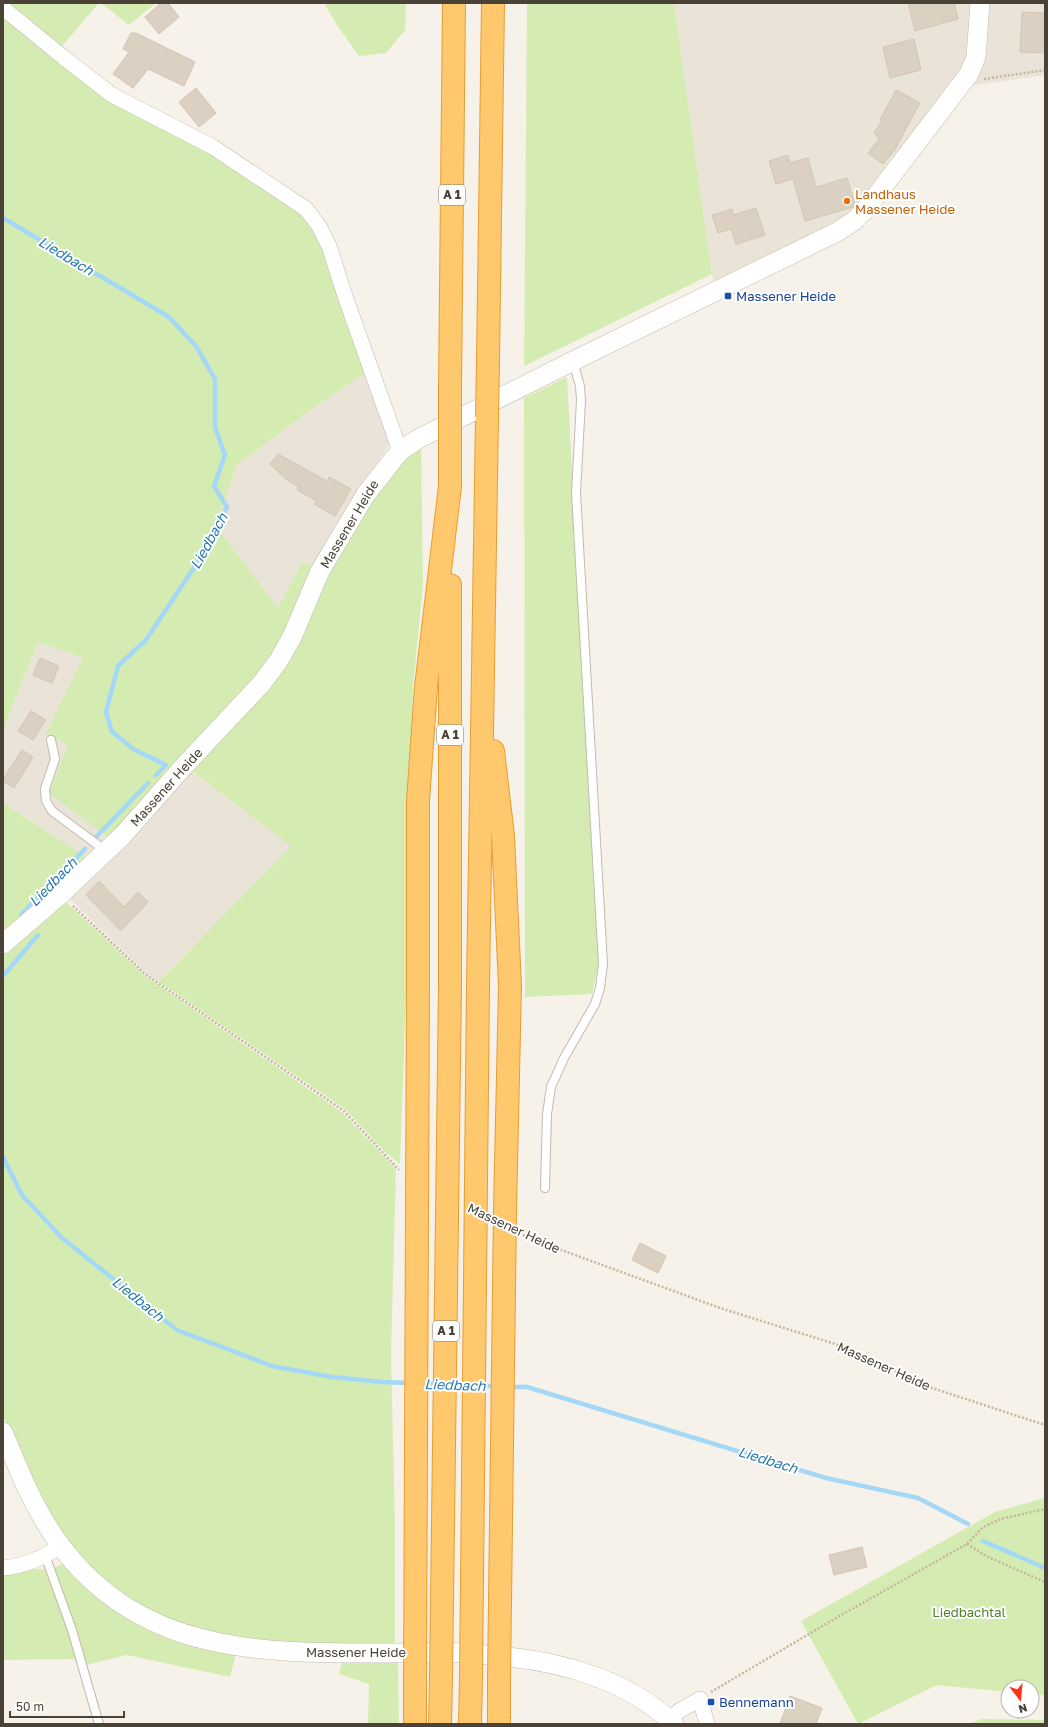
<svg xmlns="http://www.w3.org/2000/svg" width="1048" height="1727" font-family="'Golos Text',sans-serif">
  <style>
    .residential { fill: #eae4d8 }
    .green { fill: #d4ecb1 }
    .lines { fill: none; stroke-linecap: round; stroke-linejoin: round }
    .stream { stroke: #a4d8f6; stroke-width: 4.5 }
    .building { fill: #dcd0c2; stroke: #d4c5b1 }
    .service-casing { stroke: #c3baac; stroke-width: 10 }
    .minor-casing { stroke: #c3baac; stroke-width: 16 }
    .tertiary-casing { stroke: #c3baac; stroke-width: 20 }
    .motorway-casing { stroke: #e89d32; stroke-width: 24 }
    .path { stroke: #c5b59c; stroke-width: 2.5; stroke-dasharray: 2 2; stroke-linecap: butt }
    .service { stroke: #fff; stroke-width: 8 }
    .minor { stroke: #fff; stroke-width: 15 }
    .tertiary { stroke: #fff; stroke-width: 19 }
    .motorway { stroke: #ffc86c; stroke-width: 22 }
    .motorway-bridge-casing { stroke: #e89d32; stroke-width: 24; stroke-linecap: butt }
    .motorway-bridge { stroke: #ffc86c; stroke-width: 22 }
    .food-dot { fill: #e8710a; stroke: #fff; stroke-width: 1.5 }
    .transit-dot { fill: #1a4fb4; stroke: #fff; stroke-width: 1.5 }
    .labels { text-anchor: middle; stroke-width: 4; stroke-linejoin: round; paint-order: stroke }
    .shield { fill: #fff; stroke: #817b73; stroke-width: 1 }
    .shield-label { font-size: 12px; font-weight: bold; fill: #4b4237 }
    .food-label { font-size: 13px; fill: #c56008; stroke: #fff; text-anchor: start }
    .transit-label { font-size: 13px; fill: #164399; stroke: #fff; text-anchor: start }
    .street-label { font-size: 13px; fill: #4b4237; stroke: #fff }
    .park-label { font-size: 13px; fill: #4d8225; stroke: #fff }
    .water-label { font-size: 14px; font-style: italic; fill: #267aae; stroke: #fff }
  </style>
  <rect width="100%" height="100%" fill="#f6f2ea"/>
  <g class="residential">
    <path d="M674,3h371v72l-75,11 -113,143 -140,68 -5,-23z"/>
    <path d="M367,372l23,71 -28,44 -45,82 -14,-8 -25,48 -62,-83 21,-61 75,-56z"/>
    <path d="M38,642l45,16 -37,75 22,12 42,94 -21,20 -86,-56v-73z"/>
    <path d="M188,768l104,78 -133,136 -13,-9 -78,-76z"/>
  </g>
  <g class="green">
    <path d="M8,3h91l-37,43z"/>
    <path d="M101,3h55l-27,22z"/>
    <path d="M324,3h82l-1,27 -19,23 -27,3 -22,-31z"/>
    <path d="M527,3h147l38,271 -188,92z"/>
    <path d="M3,8l60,49 215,134 37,38 52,143 -55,37 -75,56 -21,61 62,82 25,-47 14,8 -41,87 -166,183 -61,-46 19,-48 -22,-12 37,-75 -45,-16 -35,88z"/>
    <path d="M567,377l32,584 -7,33 -67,3 -1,-599z"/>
    <path d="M421,443l2,141 -10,103 -7,309 -6,168 -14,-11 -41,-44 -186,-127 132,-136 -103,-78 77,-81 59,-112 60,-98z"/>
    <path d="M3,803l86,56 -86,78z"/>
    <path d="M64,900l80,75 199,138 53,56 -5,185 4,171v122l-158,-7 -78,-23 -56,-35 -26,-27 -41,-65 -33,-74v-464z"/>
    <path d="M1045,1498v197l-13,-1v-7h-24v5l-71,-7 -79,39 -57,-103 194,-109z"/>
    <path d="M65,1563c20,17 40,39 61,55 29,20 76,27 110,35l-6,24 -103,-22 -41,10 -32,-97z"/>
    <path d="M47,1569l31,90 -75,1v-90z"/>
    <path d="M342,1660h56l1,64h-31l1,-40 -30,-10z"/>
    <path d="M981,1719l64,1v4h-76z"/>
  </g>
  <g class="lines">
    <g class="stream">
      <path d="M3,218l166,99 27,29 19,33v48l10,28 -11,31 13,21 -20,41 -61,92 -28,26 -12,46 6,20 23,18 31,15 -10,10"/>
      <path d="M96,837l52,-54"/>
      <path d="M21,915l64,-66"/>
      <path d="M3,976l35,-41"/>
      <path d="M3,1157l19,38 40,43 115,92 95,36 60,11 49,5 29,1"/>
      <path d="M421,1383l19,1"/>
      <path d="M451,1385h17"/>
      <path d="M479,1386h19"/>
      <path d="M509,1387h18l299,91 92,20 50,26"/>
      <path d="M983,1541l62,27"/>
    </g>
  </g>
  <g class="building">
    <path d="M161,3h7l11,14 -20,17 -14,-17z"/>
    <path d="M908,3h46l4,16 -43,12z"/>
    <path d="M1022,12l23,1v40l-25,-1z"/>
    <path d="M131,33h5l59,29 -11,24 -36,-17 -15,19 -20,-14 16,-22 -6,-3z"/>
    <path d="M914,39l7,31 -31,8 -7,-31z"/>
    <path d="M196,88l20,25 -17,14 -20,-25z"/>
    <path d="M896,90l24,13 -26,48 -11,13 -15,-11 11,-14 -5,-6 8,-12 -2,-1z"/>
    <path d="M788,155l2,8 18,-5 8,29 31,-9 8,27 -2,2 -48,14 -12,-42 -17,5 -7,-23z"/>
    <path d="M756,208l9,27 -29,9 -5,-15 -13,4 -6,-18 20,-6 2,6z"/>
    <path d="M278,454l49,27 2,-4 22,12 -16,27 -21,-12 3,-3 -20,-11 2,-3 -12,-7 -17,-16z"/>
    <path d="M40,658l19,8 -7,17 -19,-8z"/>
    <path d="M31,711l15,9 -13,20 -15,-9z"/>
    <path d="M22,750l11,7 -19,31 -11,-7v-2z"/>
    <path d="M99,881l25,26 14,-15 10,10 -27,29 -35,-36z"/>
    <path d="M640,1243l26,13 -8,17 -26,-13z"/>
    <path d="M862,1547l5,20 -33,8 -5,-20z"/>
    <path d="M790,1696l32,12 -6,16h-36z"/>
  </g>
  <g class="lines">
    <defs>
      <g id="service">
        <path d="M51,740l4,19 -10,30 1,12 6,10 54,40"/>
        <path d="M545,1188l2,-74 4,-27 13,-29 31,-54 5,-16 3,-24 -27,-471 5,-93 -1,-14 -7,-25"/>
        <path d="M45,1555l27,75 27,94"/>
      </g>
      <g id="minor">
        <path d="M3,8l60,49 49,38 101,52 93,62 13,17 10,20 17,53 54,152"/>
        <path d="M3,1568c21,-2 40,-10 57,-22"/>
        <path d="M669,1719l10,-8 21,-12 7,25"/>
      </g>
      <g id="tertiary">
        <path d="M3,944l58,-50 62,-59 62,-70 77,-82 17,-23 13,-23 28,-66 46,-77 34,-43 18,-12 155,-78 264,-129 17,-11 12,-12 103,-135 7,-17 4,-54"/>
        <path d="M3,1432c16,39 32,79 57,113 85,114 213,108 341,108 19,0 39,-1 59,0 16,0 32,3 48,4 59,6 122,25 166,67"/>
      </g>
      <g id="motorway">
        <path d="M488,360l5,-357"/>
        <path d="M450,386l4,-383"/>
        <path d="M450,585v400"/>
        <path d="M493,751l10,85 7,150 -5,224"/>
        <path d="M418,985v-184l8,-114 24,-201"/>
        <path d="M478,985l9,-568"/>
        <path d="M415,1724v-48"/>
        <path d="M440,1724l1,-46"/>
        <path d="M470,1724l1,-46"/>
        <path d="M499,1724v-44"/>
      </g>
    </defs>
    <use href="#service" class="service-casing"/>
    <use href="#minor" class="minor-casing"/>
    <use href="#tertiary" class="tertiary-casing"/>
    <use href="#motorway" class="motorway-casing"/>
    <g class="path">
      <path d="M984,79l61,-9"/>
      <path d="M73,906l72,68 199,137 55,59"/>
      <path d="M523,1235l11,5 186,68 128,40 75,37 122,40"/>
      <path d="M967,1544l19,12 59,26"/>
      <path d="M711,1692l125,-74 131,-74 16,-17 18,-8 44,-10"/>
    </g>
    <use href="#service" class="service"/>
    <use href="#minor" class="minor"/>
    <use href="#tertiary" class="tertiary"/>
    <use href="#motorway" class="motorway"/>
    <defs>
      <g id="motorway-bridge">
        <path d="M450,386v100"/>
        <path d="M487,417l1,-57"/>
        <path d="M415,1676l3,-691"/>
        <path d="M441,1678l9,-693"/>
        <path d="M471,1678l7,-693"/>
        <path d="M499,1680l6,-470"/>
      </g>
    </defs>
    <use href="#motorway-bridge" class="motorway-bridge-casing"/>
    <use href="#motorway-bridge" class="motorway-bridge"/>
  </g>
  <circle class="food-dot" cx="847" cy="201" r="4"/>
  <g class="transit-dot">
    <rect x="724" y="292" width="8" height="8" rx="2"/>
    <rect x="707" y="1698" width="8" height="8" rx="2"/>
  </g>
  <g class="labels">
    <g class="shield">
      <rect x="439" y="185" width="26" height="20" rx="3"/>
      <rect x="437" y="725" width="26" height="20" rx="3"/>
      <rect x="433" y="1321" width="26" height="20" rx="3"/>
    </g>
    <g class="shield-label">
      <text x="452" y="199">A 1</text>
      <text x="450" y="739">A 1</text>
      <text x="446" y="1335">A 1</text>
    </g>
    <g class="food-label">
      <text x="855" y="199">Landhaus<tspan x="855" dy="15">Massener Heide</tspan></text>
    </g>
    <g class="transit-label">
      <text x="736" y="301">Massener Heide</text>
      <text x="719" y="1707">Bennemann</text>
    </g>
    <g class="street-label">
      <text transform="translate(349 524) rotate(-59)" y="5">Massener Heide</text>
      <text transform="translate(166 787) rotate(-48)" y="5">Massener Heide</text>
      <text transform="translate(514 1228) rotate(25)" y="5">Massener Heide</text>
      <text transform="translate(884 1366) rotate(24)" y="5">Massener Heide</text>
      <text x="356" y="1657">Massener Heide</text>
    </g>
    <g class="park-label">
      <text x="969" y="1617">Liedbachtal</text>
    </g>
    <g class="water-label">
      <text transform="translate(66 256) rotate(31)" y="5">Liedbach</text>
      <text transform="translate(209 541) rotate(-61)" y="5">Liedbach</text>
      <text transform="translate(53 882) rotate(-46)" y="5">Liedbach</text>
      <text transform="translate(138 1299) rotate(39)" y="5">Liedbach</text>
      <text transform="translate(455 1385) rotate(2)" y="5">Liedbach</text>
      <text transform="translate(768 1460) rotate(17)" y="5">Liedbach</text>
    </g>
  </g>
  <rect width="1048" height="1727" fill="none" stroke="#4b4237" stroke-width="8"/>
  <g transform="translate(1020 1699) rotate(164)"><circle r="19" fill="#ffffff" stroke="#b7b3af"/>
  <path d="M0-3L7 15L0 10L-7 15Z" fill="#ff3118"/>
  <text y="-6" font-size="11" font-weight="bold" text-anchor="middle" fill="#4b4237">N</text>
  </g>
  <path d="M10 1711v6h114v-6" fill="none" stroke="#4b4237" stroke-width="2"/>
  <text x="16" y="1711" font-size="12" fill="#4b4237" stroke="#ffffff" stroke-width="3" paint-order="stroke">50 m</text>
</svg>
